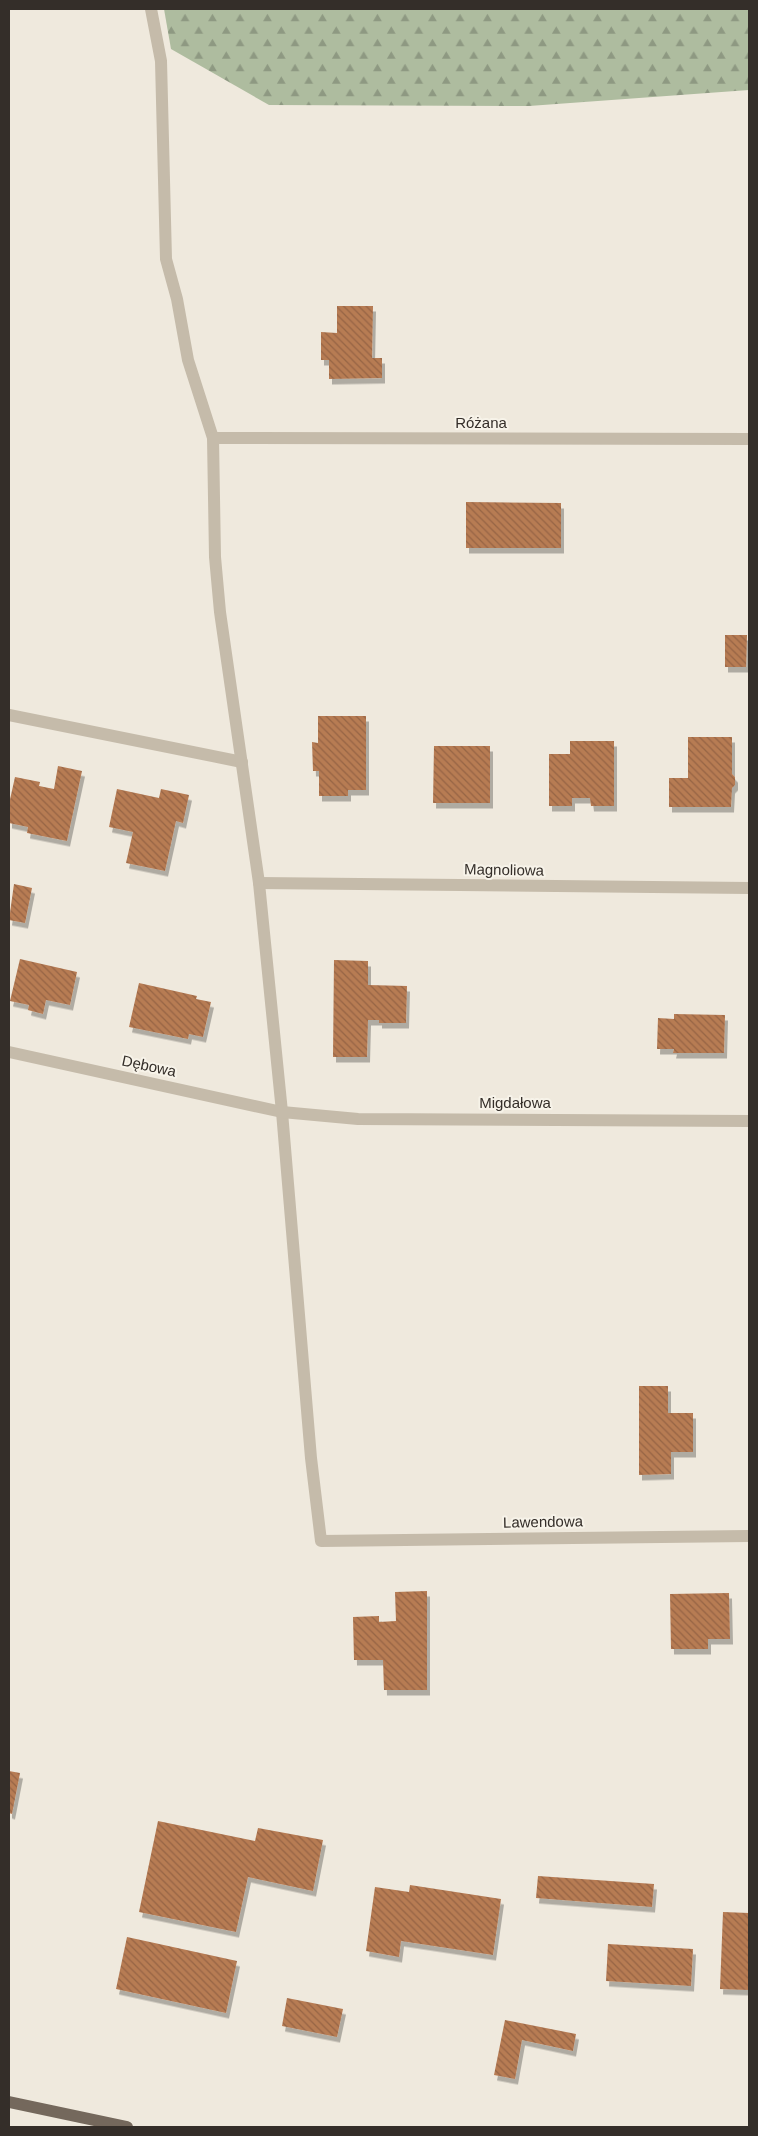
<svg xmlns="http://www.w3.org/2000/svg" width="758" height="2136" font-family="Arial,sans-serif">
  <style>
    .forest { fill: url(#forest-firs) }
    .building { fill: url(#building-back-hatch); filter: url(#shadow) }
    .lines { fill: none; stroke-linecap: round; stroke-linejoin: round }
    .lane { stroke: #c5bbaa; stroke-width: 12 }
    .street { stroke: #c5bbaa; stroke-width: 12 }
    .primary { stroke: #74685c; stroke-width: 12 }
    .labels { text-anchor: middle; stroke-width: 4; stroke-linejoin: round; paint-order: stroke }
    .street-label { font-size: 15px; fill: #342e29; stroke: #f7f3e9 }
  </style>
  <defs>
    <pattern id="forest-firs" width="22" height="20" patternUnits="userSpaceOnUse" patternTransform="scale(1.25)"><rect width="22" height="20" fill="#aebc9f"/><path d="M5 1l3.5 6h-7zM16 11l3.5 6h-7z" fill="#8e9982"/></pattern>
    <pattern id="building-back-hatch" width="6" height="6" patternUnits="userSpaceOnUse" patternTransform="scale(1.25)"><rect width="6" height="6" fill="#b77b53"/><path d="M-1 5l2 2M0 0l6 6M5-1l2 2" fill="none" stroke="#966545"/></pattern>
    <filter id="shadow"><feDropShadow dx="3" dy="5.5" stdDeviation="0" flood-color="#0004"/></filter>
  </defs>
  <rect width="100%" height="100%" fill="#efe9dd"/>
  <path class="forest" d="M164,9h585v81l-220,16 -260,-1 -98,-56z"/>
  <g class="building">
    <path d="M337,306h36l-1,52h10v20l-53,1v-19h-8v-28l16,1z"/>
    <path d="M466,502l95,1v45h-95z"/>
    <path d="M725,635h22l-1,32h-21z"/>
    <path d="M318,716h48v74h-18v6h-29v-25h-6l-1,-29 6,1z"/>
    <path d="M688,737h44v37l3,3v8l-3,3 -1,19h-62v-29h19z"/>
    <path d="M570,741h44v65h-23l-1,-8h-18v8h-23v-52h21z"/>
    <path d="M434,746h56v57h-57z"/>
    <path d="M58,766l24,5 -15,70 -40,-8 1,-6 -19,-4v-19l6,-27 25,5 -1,4 15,3z"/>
    <path d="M117,789l42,9 2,-9 28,6 -6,28 -7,-2 -11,50 -39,-8 7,-31 -24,-5z"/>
    <path d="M14,884l18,4 -7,35 -16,-3z"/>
    <path d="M20,959l57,13 -7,33 -24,-5 -3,14 -15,-4 1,-5 -19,-4z"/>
    <path d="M334,960l34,1v24l39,1 -1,37h-27v-3h-11l-1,37h-34z"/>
    <path d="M139,983l58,13 -1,3 15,3 -8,35 -14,-3 -1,5 -59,-12z"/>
    <path d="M674,1014l51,1 -1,38h-51l1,-4h-17l1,-31 16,1z"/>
    <path d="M639,1386h29v27h25v39h-22v22l-32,1z"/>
    <path d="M427,1591v99h-43l-1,-30h-29l-1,-43 26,-1v6l17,-1 -1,-29z"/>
    <path d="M729,1593l1,46h-22v10h-37l-1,-55z"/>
    <path d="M9,1771l11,2 -8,41 -3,-1z"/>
    <path d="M158,1821l97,20 3,-13 65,12 -10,51 -65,-14 -12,55 -97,-20z"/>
    <path d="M538,1876l116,8 -2,23 -116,-9z"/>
    <path d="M410,1885l91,14 -8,56 -92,-14 -2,16 -33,-6 9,-64 34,5z"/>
    <path d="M723,1912l26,1v77l-29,-1z"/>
    <path d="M127,1937l110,24 -11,52 -110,-24z"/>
    <path d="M608,1944l85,5 -2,37 -85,-5z"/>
    <path d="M287,1998l56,11 -6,28 -55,-11z"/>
    <path d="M505,2020l71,14 -3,17 -51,-11 -7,39 -21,-4z"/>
  </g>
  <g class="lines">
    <g class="lane">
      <path d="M151,9l10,52 5,198 11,40 11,61 25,78"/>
      <path d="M9,715l233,47"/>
    </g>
    <g class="street">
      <path d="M749,439l-536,-1 2,119 5,55 39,271 23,229 29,346 10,83 428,-5"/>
      <path d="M259,883l490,5"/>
      <path d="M9,1052l273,60 76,7 391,2"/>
    </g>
    <path class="primary" d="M9,2102l118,25"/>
  </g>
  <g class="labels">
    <g class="street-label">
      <text x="481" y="428">Różana</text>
      <text transform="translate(504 870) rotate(1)" y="5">Magnoliowa</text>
      <text transform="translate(149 1066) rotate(12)" y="5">Dębowa</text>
      <text x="515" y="1108">Migdałowa</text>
      <text transform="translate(543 1522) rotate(-1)" y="5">Lawendowa</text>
    </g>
  </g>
  <rect width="758" height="2136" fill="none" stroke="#342e29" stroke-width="20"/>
</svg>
